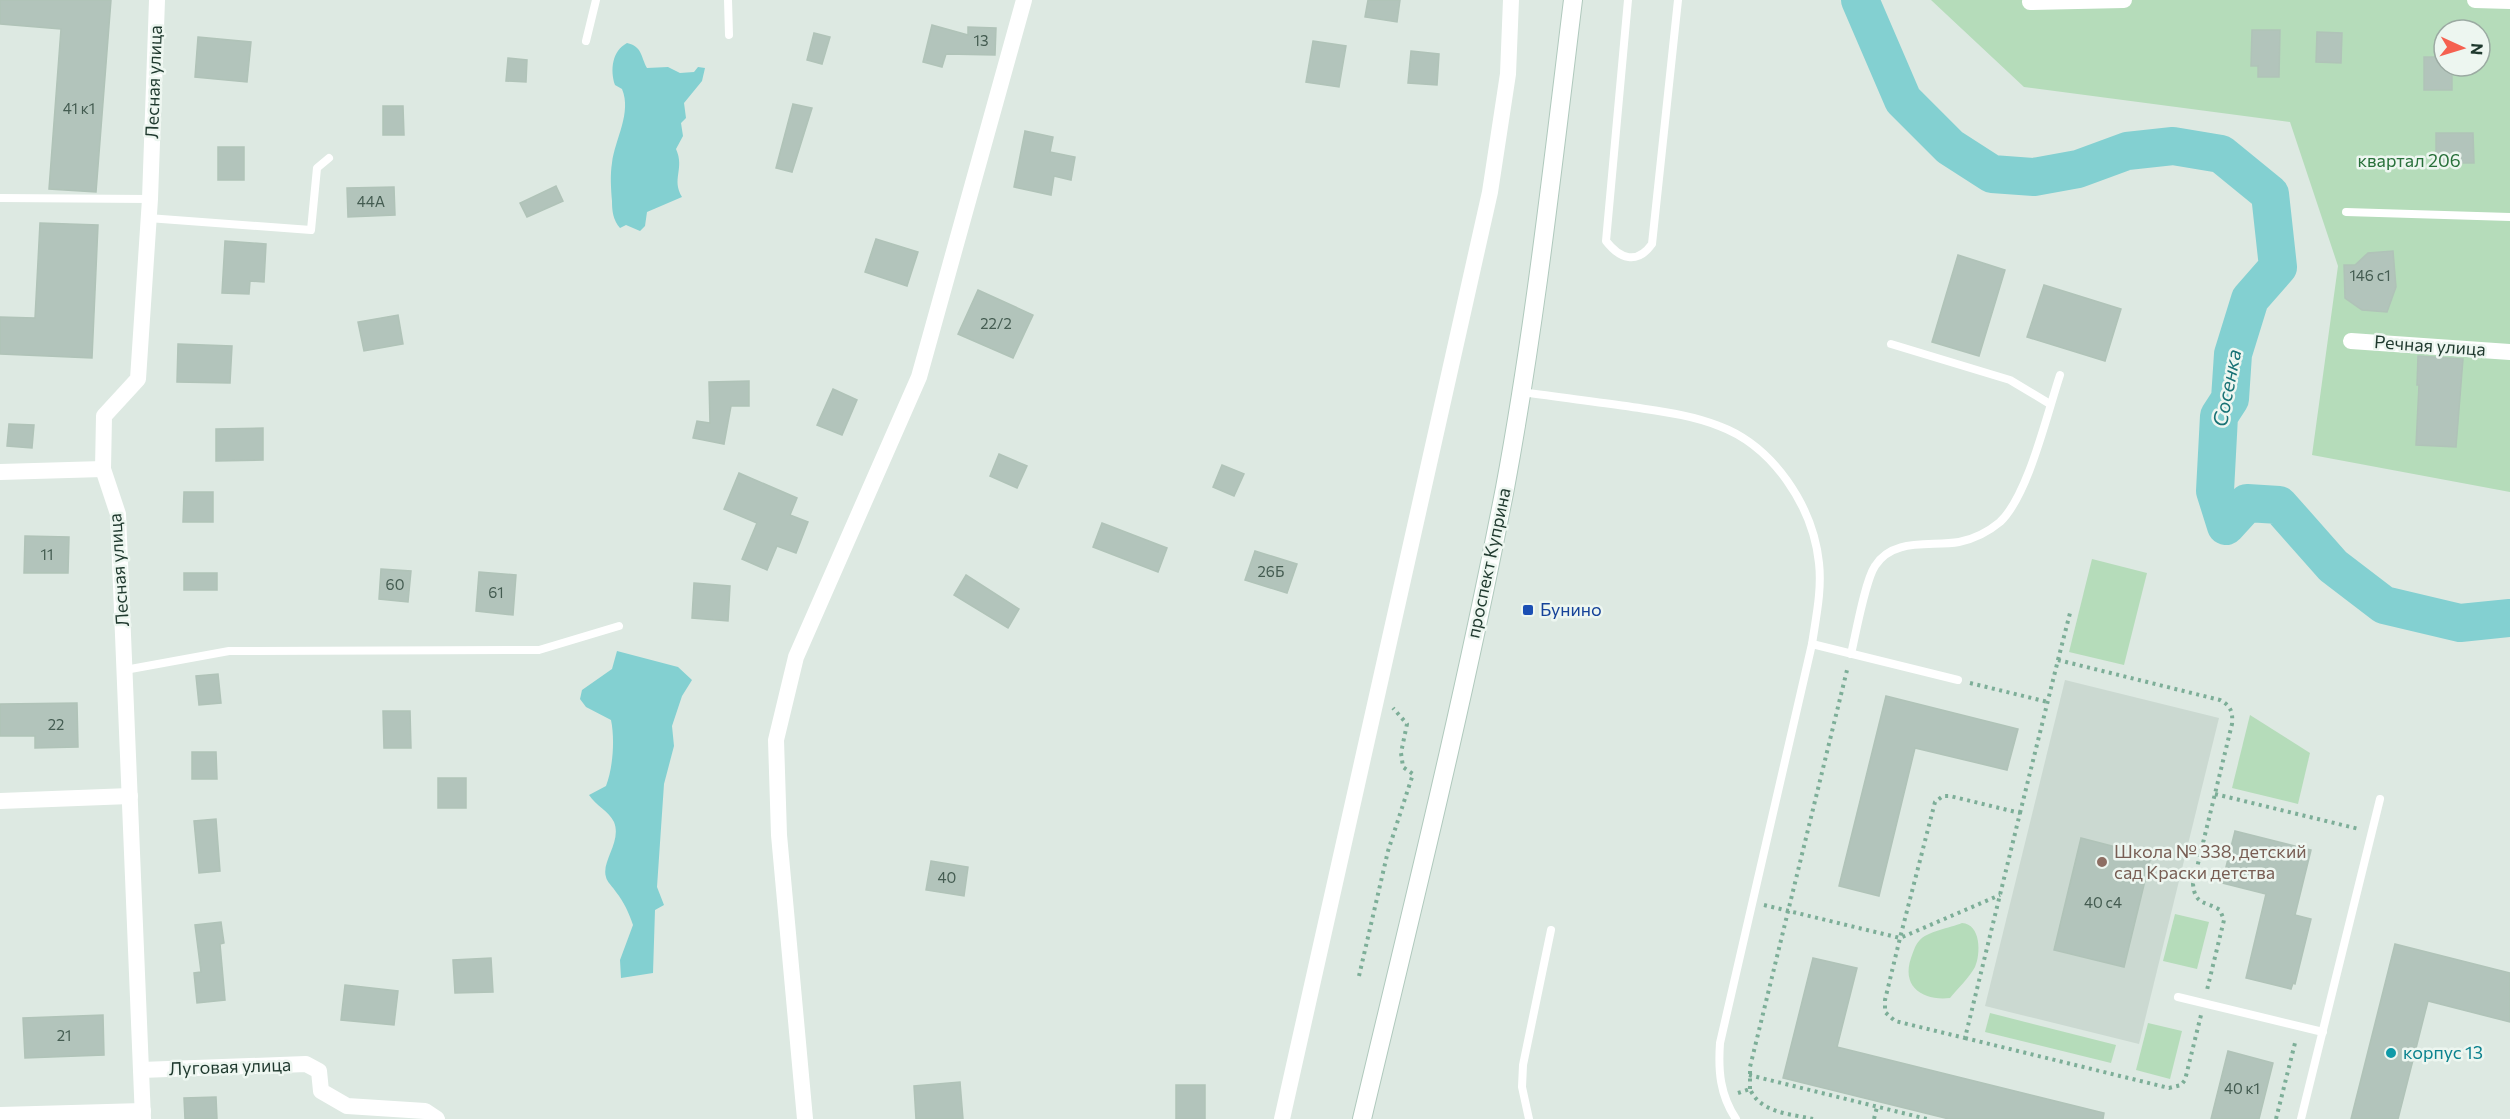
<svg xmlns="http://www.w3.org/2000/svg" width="2510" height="1119" font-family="Commissioner,sans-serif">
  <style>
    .built { fill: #cbd9d1 }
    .green { fill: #b5dcba; fill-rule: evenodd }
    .water { fill: #83d0d1 }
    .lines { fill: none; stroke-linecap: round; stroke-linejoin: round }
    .river { stroke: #83d0d1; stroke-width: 38 }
    .building { fill: #b2c4bb; stroke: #b0c3b8; stroke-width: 1.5 }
    .secondary-casing { stroke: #b0c9bd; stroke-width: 20 }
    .path { stroke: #7dae98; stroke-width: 4; stroke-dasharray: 3 4.5; stroke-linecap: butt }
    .lane { stroke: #fff; stroke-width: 8 }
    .street { stroke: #fff; stroke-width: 16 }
    .secondary { stroke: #fff; stroke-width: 18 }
    .transit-dot { fill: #1a4fb4; stroke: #edf6f0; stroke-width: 2 }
    .education-dot { fill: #8d6e63; stroke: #edf6f0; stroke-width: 2 }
    .culture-dot { fill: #0f9aa8; stroke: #edf6f0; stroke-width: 2 }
    .labels { text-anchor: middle; stroke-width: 5; stroke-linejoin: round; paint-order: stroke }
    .number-label { font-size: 15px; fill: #445c51 }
    .street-label { font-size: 18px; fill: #1f392e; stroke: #edf6f0 }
    .park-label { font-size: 18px; fill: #28703a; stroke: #edf6f0 }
    .transit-label { font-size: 18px; fill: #164399; stroke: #edf6f0; text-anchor: start }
    .education-label { font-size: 18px; fill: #785e54; stroke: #edf6f0; text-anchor: start }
    .culture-label { font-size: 18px; fill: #0d838f; stroke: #edf6f0; text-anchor: start }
    .water-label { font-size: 20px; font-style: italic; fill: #187275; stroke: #edf6f0 }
  </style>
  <rect width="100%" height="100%" fill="#dde9e2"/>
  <path class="built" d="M2065,680l154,38 -80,326 -154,-38z"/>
  <g class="green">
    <path d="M1931,0h579v492l-198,-37 26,-189 -48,-144 -266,-35zM2444,30h36v36h-36z"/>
    <path d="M2092,559l55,14 -23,92 -55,-13z"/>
    <path d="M2250,715l60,38 -12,51 -66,-16z"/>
    <path d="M2175,914l34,8 -12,47 -34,-8z"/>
    <path d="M1962,923c19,1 19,31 13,44 -6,11 -17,21 -25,31 -27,3 -49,-11 -39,-40 2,-5 4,-13 8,-17 8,-10 31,-13 43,-18z"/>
    <path d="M1990,1013l126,32 -5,18 -126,-31z"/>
    <path d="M2148,1023l34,8 -12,48 -34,-9z"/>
  </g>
  <g class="water">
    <path d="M627,43c15,3 14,14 20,25l21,-1 12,6 14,-1 4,-5 7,1 -3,13 -18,22 2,15 -5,5 2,13 -7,13c9,20 -5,30 6,48l-35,15 -2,14 -5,5 -14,-6 -6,3c-7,-8 -8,-17 -8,-27 -1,-12 -2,-26 0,-38 3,-24 20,-50 10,-74l-7,-4c-5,-15 -3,-34 12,-42z"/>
    <path d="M617,651l61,16 14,13 -10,16 -10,30 2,20 -10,38 -7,103 7,18 -9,5 -2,63 -32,5 -1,-18 13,-35c-4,-12 -9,-23 -17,-33 -3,-5 -9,-10 -10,-15 -5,-16 16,-35 8,-55 -5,-11 -18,-16 -25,-27l17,-9c7,-18 9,-47 5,-66l-25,-13 -6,-8 2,-9 30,-21z"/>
  </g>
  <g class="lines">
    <path class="river" d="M1860,0l43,100 47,47 42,27 42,3 44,-8 49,-18 46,-5 48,8 49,40 8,73 -28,32 -17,55 -3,45 -11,17 -4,75 11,35 21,-23 32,2 54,61 51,39 76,18 50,-5"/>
  </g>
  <g class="building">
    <path d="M0,0h111l-15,192 -47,-3 12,-160 -61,-5z"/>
    <path d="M1368,0h32l-3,22 -32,-5z"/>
    <path d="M932,25l36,10v-8l28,1 -1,27 -49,-1 -4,13 -19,-5z"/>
    <path d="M2252,30h28l-1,47h-21v-11h-7z"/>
    <path d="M2317,32l25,1 -1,30 -25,-1z"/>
    <path d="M814,33l16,4 -8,27 -15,-4z"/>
    <path d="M198,37l53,5 -4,40 -52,-5z"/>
    <path d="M1313,41l33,5 -7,41 -33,-5z"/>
    <path d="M1411,51l28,3 -2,31 -29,-2z"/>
    <path d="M2424,57h20v9h8v24h-28z"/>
    <path d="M508,58l19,2 -1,22 -20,-1z"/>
    <path d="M793,104l19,4 -20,64 -16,-4z"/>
    <path d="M383,106h20l1,29h-21z"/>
    <path d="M1025,131l28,6 -3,15 25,5 -4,23 -17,-4 -3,19 -37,-8z"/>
    <path d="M2436,133h37l1,30h-38z"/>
    <rect x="218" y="147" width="26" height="33"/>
    <path d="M556,186l7,15 -36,16 -7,-14z"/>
    <path d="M394,187l1,28 -47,2 -1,-29z"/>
    <path d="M40,223l58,2 -6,133 -92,-4v-37l35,1z"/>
    <path d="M876,239l42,13 -11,34 -42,-14z"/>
    <path d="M225,241l41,3 -2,38 -14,-1 -1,13 -27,-1z"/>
    <path d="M2393,251l3,36 -9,25 -25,-2 -17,-12 -1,-33h11l13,-12z"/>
    <path d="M1958,255l47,15 -26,86 -47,-14z"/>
    <path d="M2044,285l77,24 -16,52 -78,-24z"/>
    <path d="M978,290l55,25 -20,43 -55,-24z"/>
    <path d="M398,315l5,29 -39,7 -6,-29z"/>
    <path d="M178,344l54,2 -2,37 -53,-1z"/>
    <path d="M2418,356l45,3 -7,88 -40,-2 3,-60h-2z"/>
    <path d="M749,381v25h-18l-7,38 -31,-6 4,-17 13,2 -1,-41z"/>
    <path d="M833,389l24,11 -15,35 -25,-10z"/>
    <path d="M9,424l25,1 -2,23 -25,-2z"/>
    <path d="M263,428v32l-47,1v-32z"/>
    <path d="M999,454l28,12 -10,22 -27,-12z"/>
    <path d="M1222,465l22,9 -10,22 -21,-9z"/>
    <path d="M739,473l58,25 -7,17 18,7 -12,31 -19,-7 -10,24 -25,-11 15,-36 -33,-14z"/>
    <path d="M184,492h29v30h-30z"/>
    <path d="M1102,523l65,25 -9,24 -65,-25z"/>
    <path d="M25,536l44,1 -1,36h-44z"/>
    <path d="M1255,551l42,13 -10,29 -42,-13z"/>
    <path d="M381,569l30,2 -3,31 -29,-3z"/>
    <path d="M479,572l37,3 -3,40 -37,-4z"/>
    <rect x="184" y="573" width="33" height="17"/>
    <path d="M966,575l53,34 -11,19 -54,-33z"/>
    <path d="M694,583l36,3 -2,35 -36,-3z"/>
    <path d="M218,674l3,29 -22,2 -3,-29z"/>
    <path d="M1886,696l132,33 -11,41 -92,-22 -36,148 -40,-10z"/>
    <path d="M77,703l1,44 -43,1v-12h-35v-32z"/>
    <path d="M383,711h27l1,37h-27z"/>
    <path d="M192,752h24l1,27h-25z"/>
    <rect x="438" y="778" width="28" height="30"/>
    <path d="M216,819l4,52 -21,2 -5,-52z"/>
    <path d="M2235,831l76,19 -16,65 16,4 -16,65 -2,-1 -2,6 -45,-11 20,-84 -44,-11z"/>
    <path d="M2081,838l70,18 -27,111 -70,-17z"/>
    <path d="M931,861l37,6 -4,29 -38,-6z"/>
    <path d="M221,922l3,21 -4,1 5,56 -28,3 -3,-30 7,-1 -6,-47z"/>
    <path d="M2395,944l115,29v49l-82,-21 -30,118h-47z"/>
    <path d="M491,958l2,34 -38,1 -2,-33z"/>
    <path d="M1813,958l44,10 -20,79 267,66 -1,6h-154l-166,-41z"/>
    <path d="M345,985l53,6 -4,34 -53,-5z"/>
    <path d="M103,1015l1,40 -79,3 -2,-40z"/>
    <path d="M2228,1051l45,12 -14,56h-48z"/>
    <path d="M960,1082l3,37h-47l-2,-33z"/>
    <rect x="1176" y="1085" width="29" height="34"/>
    <path d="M216,1097l1,22h-32l-1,-21z"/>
  </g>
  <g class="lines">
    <defs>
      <path id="secondary" d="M1362,1119c50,-210 102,-419 143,-631 30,-162 48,-325 68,-488"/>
    </defs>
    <use href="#secondary" class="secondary-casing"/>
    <g class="path">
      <path d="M2058,660l12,-47"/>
      <path d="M1970,683l78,19"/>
      <path d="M2215,794l144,35"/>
      <path d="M2020,813l38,-153 162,40c11,6 13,12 12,24l-39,160c2,22 13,17 27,26l4,10 -17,70"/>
      <path d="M1764,905l136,33 35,-136 8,-6h7l70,17 -55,225 -70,-17 -10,-9v-12l15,-62 100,-43"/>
      <path d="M1359,976l29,-125 25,-77 -10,-7 -2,-14 6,-29 -14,-16"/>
      <path d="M1965,1038l204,50 12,-3 4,-5 16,-65"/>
      <path d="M1749,1075l178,44"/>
      <path d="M1750,1089v-22l98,-401"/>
      <path d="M1738,1093l12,-4c10,24 41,25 63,30"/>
      <path d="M1874,1119l3,-12"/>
      <path d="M2276,1119l20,-80"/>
    </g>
    <g class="lane">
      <path d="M728,0l1,35"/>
      <path d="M1628,0l-22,241c14,18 31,24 46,3l26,-244"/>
      <path d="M586,41l10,-41"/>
      <path d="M0,198l150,1"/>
      <path d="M2346,212l164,5"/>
      <path d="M148,218l163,12 6,-62 12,-10"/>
      <path d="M1891,344l119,36 40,24"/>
      <path d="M1522,392c34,5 69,9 104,14 31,5 63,8 93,20 54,20 94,80 100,137 3,27 -3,54 -7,81l-92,399c-2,28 0,52 16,76"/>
      <path d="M1812,644l146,36"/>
      <path d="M1851,654c5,-21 14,-73 24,-88 18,-29 56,-19 84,-24 15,-3 29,-10 41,-20 28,-26 47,-108 60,-147"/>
      <path d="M125,670l104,-19 310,-1 80,-24"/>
      <path d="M2178,997l145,35"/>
      <path d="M1529,1119l-7,-32 1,-22 28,-135"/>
      <path d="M2301,1119l79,-320"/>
    </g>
    <g class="street">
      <path d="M2475,0l35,1"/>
      <path d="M2030,2l94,-2"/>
      <path d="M2351,341l159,11"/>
      <path d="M0,472l103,-3"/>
      <path d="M0,801l130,-5"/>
      <path d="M141,1070l165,-6 13,7 2,20 26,15 78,5 12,8"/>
      <path d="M0,1115l143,-4"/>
      <path d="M143,1119l-25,-605 -15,-45 1,-53 34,-37 12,-180 7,-199"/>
      <path d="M805,1119l-26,-284 -3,-95 20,-83 123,-280 105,-377"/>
      <path d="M1282,1119l208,-927 18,-118 3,-74"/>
    </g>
    <use href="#secondary" class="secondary"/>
  </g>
  <rect class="transit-dot" x="1522" y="604" width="12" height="12" rx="3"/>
  <circle class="education-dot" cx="2102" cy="862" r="6"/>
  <circle class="culture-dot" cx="2391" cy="1053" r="6"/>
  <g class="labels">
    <g class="number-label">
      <text x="981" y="46">13</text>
      <text x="79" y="114">41 к1</text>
      <text x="371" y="207">44А</text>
      <text x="2370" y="281">146 с1</text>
      <text x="996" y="329">22/2</text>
      <text x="47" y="560">11</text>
      <text x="1271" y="577">26Б</text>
      <text x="395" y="590">60</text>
      <text x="496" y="598">61</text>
      <text x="56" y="730">22</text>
      <text x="947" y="883">40</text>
      <text x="2103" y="908">40 с4</text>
      <text x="64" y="1041">21</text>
      <text x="2242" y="1094">40 к1</text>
    </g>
    <g class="street-label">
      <text transform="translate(154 82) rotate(-88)" y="6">Лесная улица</text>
      <text transform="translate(2430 346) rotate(4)" y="6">Речная улица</text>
      <text transform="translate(1489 563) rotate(-78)" y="6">проспект Куприна</text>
      <text transform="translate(119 570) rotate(-94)" y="6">Лесная улица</text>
      <text transform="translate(230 1067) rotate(-2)" y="6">Луговая улица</text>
    </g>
    <g class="park-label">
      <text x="2409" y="167">квартал 206</text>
    </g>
    <g class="transit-label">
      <text x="1540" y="616">Бунино</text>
    </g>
    <g class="education-label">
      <text x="2114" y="858">Школа № 338, детский<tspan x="2114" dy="21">сад Краски детства</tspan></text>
    </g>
    <g class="culture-label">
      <text x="2403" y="1059">корпус 13</text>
    </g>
    <g class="water-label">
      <text transform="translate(2227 388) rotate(-79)" y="7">Сосенка</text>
    </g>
  </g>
  <g transform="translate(2462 48) rotate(94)"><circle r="28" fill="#edf6f0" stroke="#9baaa2" stroke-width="1.5"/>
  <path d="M0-4.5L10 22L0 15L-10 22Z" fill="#f56150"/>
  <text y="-9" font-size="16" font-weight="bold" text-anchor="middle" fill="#1f392e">N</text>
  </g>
</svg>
